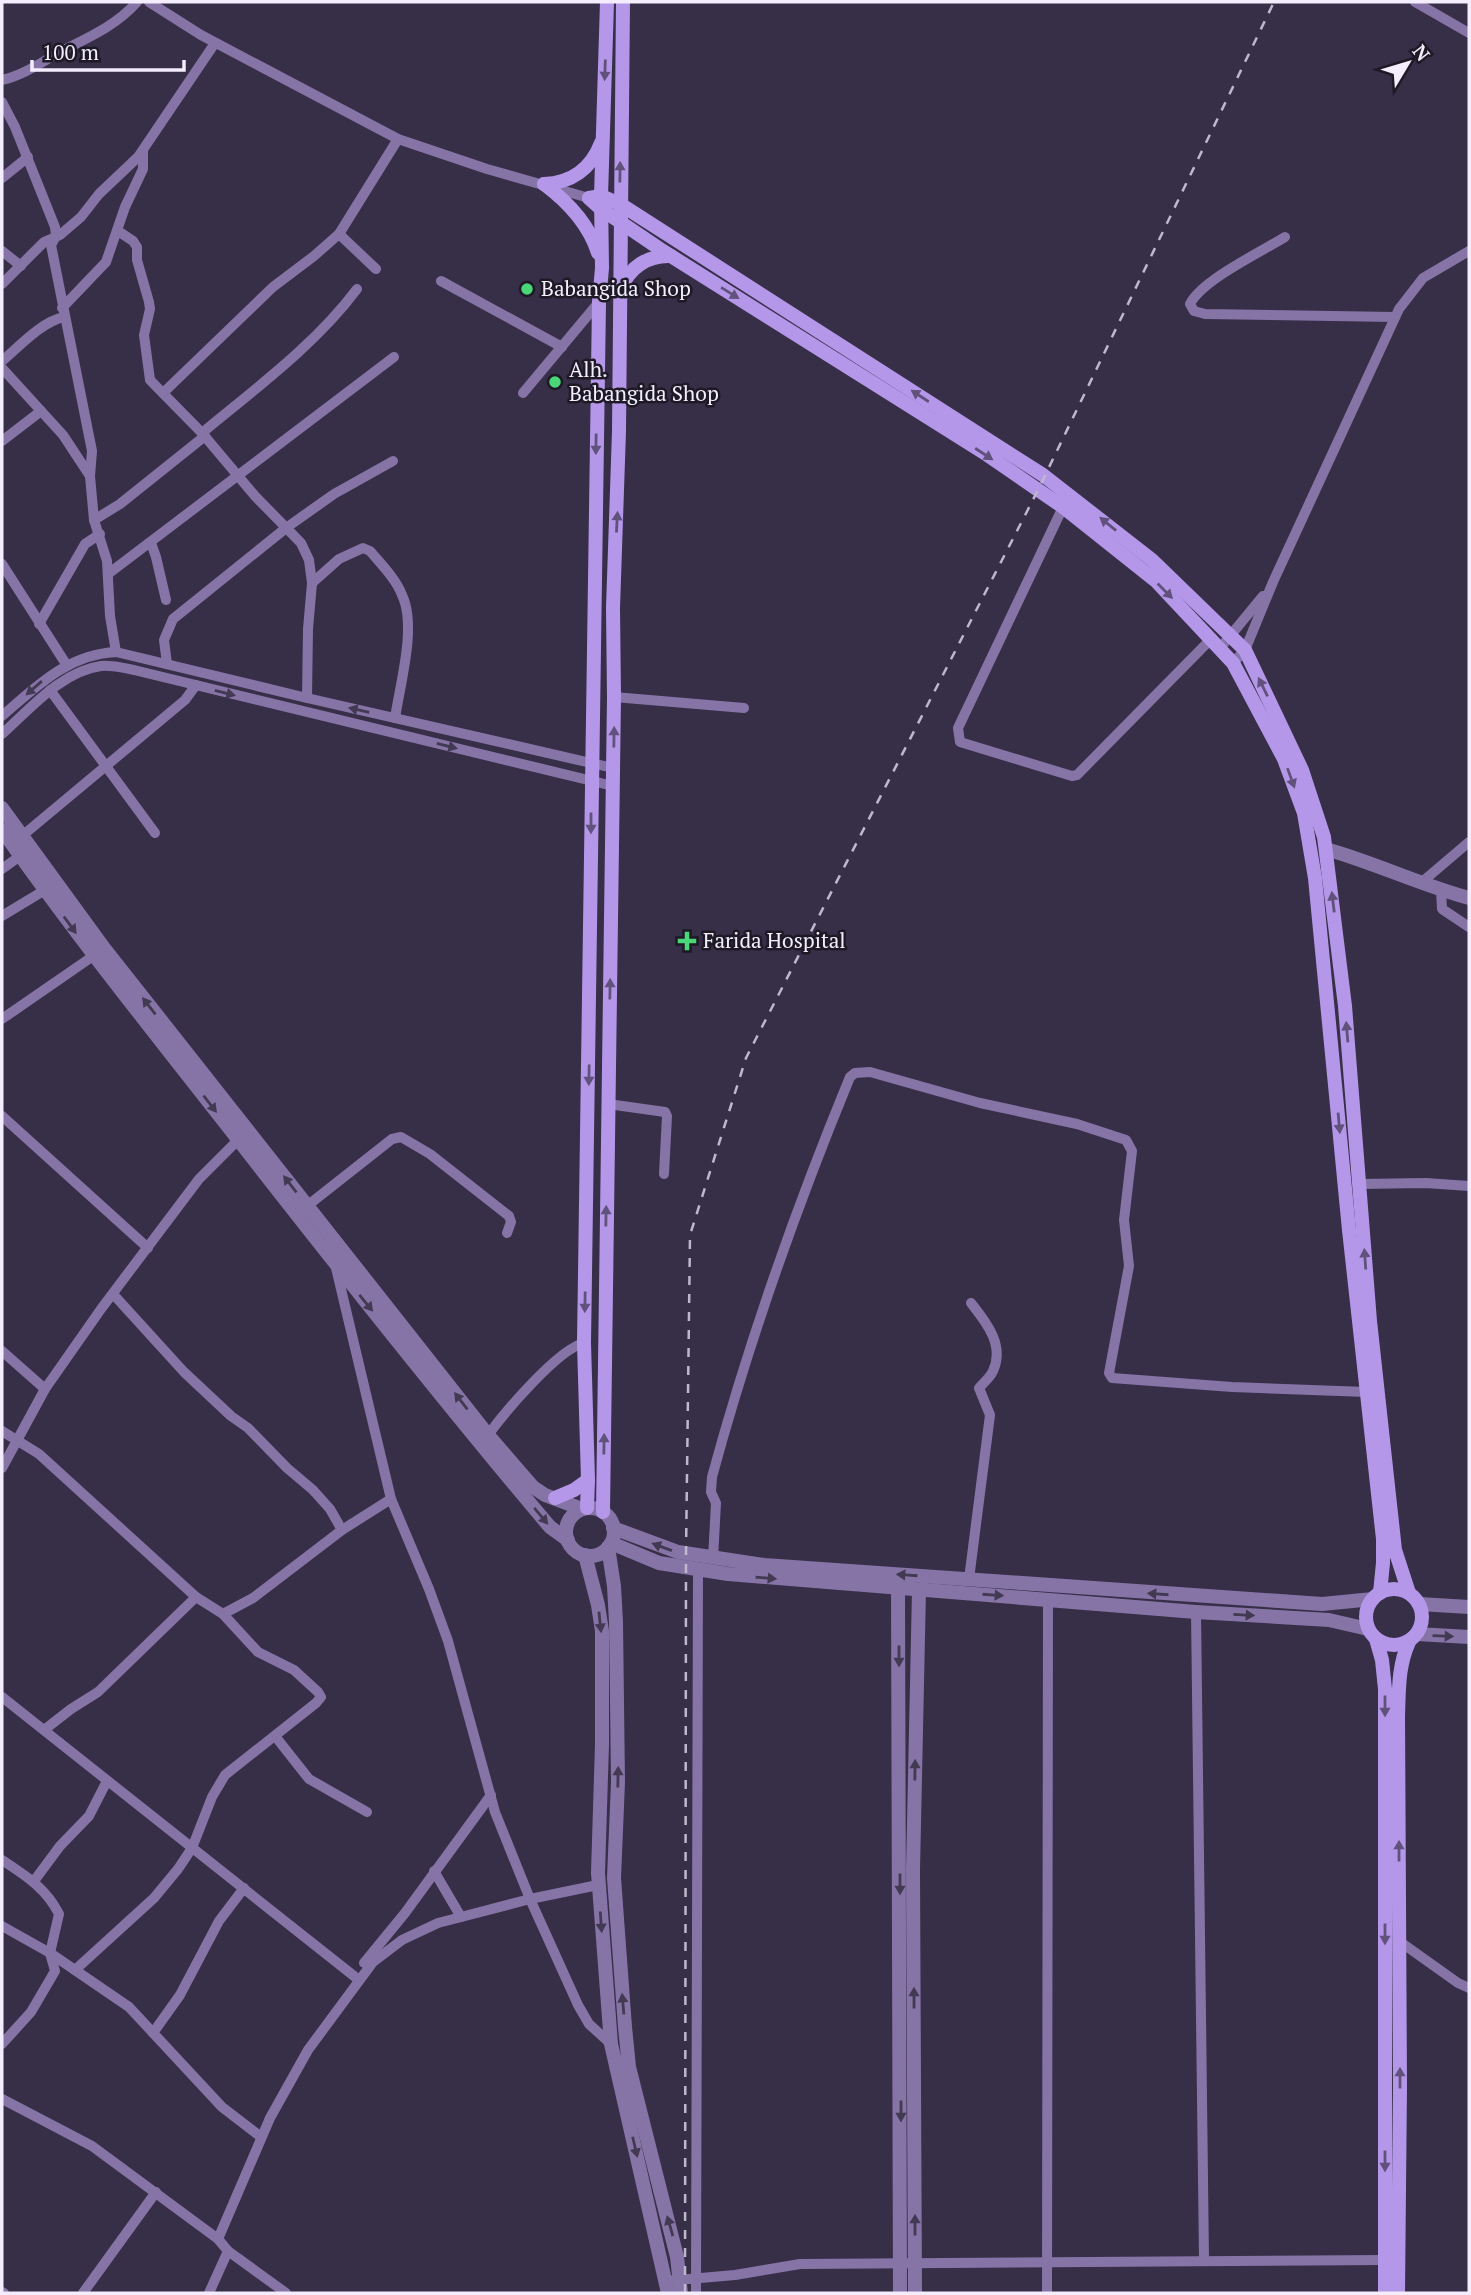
<svg xmlns="http://www.w3.org/2000/svg" width="1471" height="2295" font-family="'PT Serif',serif">
  <style>
    .lines { fill: none; stroke-linecap: round; stroke-linejoin: round }
    .minor { stroke: #8674a7; stroke-width: 10 }
    .tertiary { stroke: #8674a7; stroke-width: 14 }
    .secondary { stroke: #b597e9; stroke-width: 14 }
    .rail { stroke: #bfb8cc; stroke-width: 2.5; stroke-dasharray: 9 9; stroke-linecap: butt }
    .oneway { fill: #61527d }
    .oneway2 { fill: #423952 }
    .poi-dot { fill: #4ad778; stroke: #1d1925; stroke-width: 2.5 }
    .labels { text-anchor: middle; stroke-width: 5; stroke-linejoin: round; paint-order: stroke }
    .poi-label { font-size: 21px; fill: #f3edfe; stroke: #1d1925; text-anchor: start }
  </style>
  <rect width="100%" height="100%" fill="#372e48"/>
  <g class="lines">
    <g class="minor">
      <path d="M149,2l52,33 197,104 89,30 102,29"/>
      <path d="M1415,2l54,31"/>
      <path d="M2,80c20,-4 40,-18 58,-28 27,-14 56,-26 77,-50"/>
      <path d="M2,102l13,25 40,100 1,9 -5,9 41,206 -2,25 4,44 13,41 3,55 6,36"/>
      <path d="M2,178l26,-21"/>
      <path d="M118,231l15,10 4,6v13l12,42 1,7 -6,26 6,45 52,53 53,63 46,47 8,17 3,23 -4,46 -1,69"/>
      <path d="M339,234l37,35"/>
      <path d="M1285,237c-24,15 -83,43 -95,67l4,7 11,3 190,3"/>
      <path d="M2,251l19,15"/>
      <path d="M441,281l121,66"/>
      <path d="M2,284l42,-42 16,-7 21,-18 18,-23 39,-37 77,-114"/>
      <path d="M62,308l44,-46 19,-55 18,-38v-19"/>
      <path d="M2,361c18,-15 39,-39 62,-44"/>
      <path d="M2,368l61,67 27,41"/>
      <path d="M163,393l110,-106 41,-31 25,-22 59,-95"/>
      <path d="M523,393l76,-91"/>
      <path d="M202,433c54,-45 113,-88 155,-144"/>
      <path d="M2,441l39,-30"/>
      <path d="M1063,507l-105,221 2,14 112,34 5,-1 135,-137"/>
      <path d="M94,520l26,-16 85,-68"/>
      <path d="M151,543l5,14 10,43"/>
      <path d="M2,564l64,100"/>
      <path d="M108,574l286,-217"/>
      <path d="M312,583l27,-24 24,-11 7,3c11,13 26,28 32,44 15,31 -2,89 -7,123"/>
      <path d="M39,624l46,-80 15,-10"/>
      <path d="M1221,647l42,-51"/>
      <path d="M1233,663l12,-13 28,-68 126,-273 24,-31 46,-27"/>
      <path d="M167,664l-3,-24 9,-21 113,-91 48,-34 59,-33"/>
      <path d="M50,690l105,143"/>
      <path d="M614,697l130,11"/>
      <path d="M2,716c34,-29 66,-62 114,-64l191,46 306,70"/>
      <path d="M2,734c28,-25 60,-63 99,-68 11,-1 23,2 33,4l479,116"/>
      <path d="M22,836l163,-136 11,-15"/>
      <path d="M2,869l18,-13"/>
      <path d="M1422,882l47,-40"/>
      <path d="M1441,890l1,19 27,18"/>
      <path d="M2,916l43,-26"/>
      <path d="M2,1019l97,-67"/>
      <path d="M608,1104l57,8 2,4 -3,58"/>
      <path d="M2,1116l146,132"/>
      <path d="M1359,1184l67,-1 43,3"/>
      <path d="M307,1206l85,-67 9,-2 29,17 79,62 2,6 -4,11"/>
      <path d="M336,1268l55,231 38,90 19,52 47,171 35,87 48,106 11,19 22,20"/>
      <path d="M113,1294l71,78 47,44 17,12 39,40 26,22 17,19 12,21"/>
      <path d="M2,1351l43,38"/>
      <path d="M2,1431l37,23 157,143 27,17 35,38 36,18 24,22 3,5 -5,6 -91,72 -13,22 -20,51 -14,21 -24,29 -79,72"/>
      <path d="M488,1435c17,-23 70,-86 96,-92"/>
      <path d="M2,1468l43,-79 56,-80 98,-130 39,-39"/>
      <path d="M713,1559l3,-56 -5,-11 1,-15c37,-136 84,-269 138,-400l5,-4 15,-1 110,31 97,21 49,16 6,11 -8,69 5,46 -20,107 3,5 120,9 135,5"/>
      <path d="M969,1579l21,-164 -11,-27c4,-5 11,-10 14,-17 12,-26 -7,-49 -22,-68"/>
      <path d="M1196,1612l8,648"/>
      <path d="M223,1614l30,-16 89,-68 49,-31"/>
      <path d="M2,1697l357,283"/>
      <path d="M44,1730l27,-21 27,-17 98,-95"/>
      <path d="M275,1736l34,43 58,33"/>
      <path d="M2,1860c24,16 44,28 57,54l-9,39 5,18 -24,41 -29,32"/>
      <path d="M434,1871l27,46"/>
      <path d="M34,1881l26,-35 29,-30 18,-35"/>
      <path d="M2,1926l48,27 79,54 93,100 39,30"/>
      <path d="M1399,1941l59,42 11,5"/>
      <path d="M364,1963l41,-50 86,-118"/>
      <path d="M153,2033l27,-38 39,-74 25,-33"/>
      <path d="M2,2099l90,47 126,93 10,12 58,42"/>
      <path d="M218,2239l52,-121 38,-68 65,-88 29,-22 36,-17 92,-24 68,-14"/>
      <path d="M666,2281l69,-6 65,-11 585,-4"/>
      <path d="M2,2292l2,1"/>
      <path d="M83,2293l73,-101"/>
      <path d="M209,2293l19,-42"/>
      <path d="M696,2293l2,-723"/>
      <path d="M1047,2293l1,-694"/>
    </g>
    <g class="tertiary">
      <path d="M2,808l102,140 384,487 45,52 12,8 37,14"/>
      <path d="M2,830c71,101 148,197 224,294 106,136 213,272 324,403l18,13"/>
      <path d="M1326,849c49,14 95,36 143,49"/>
      <circle cx="590" cy="1532" r="24"/>
      <path d="M613,1528l65,24 86,13 558,39 51,-5"/>
      <path d="M611,1543l48,20 69,11 468,38 133,8 39,9"/>
      <path d="M608,1547l6,39 2,36 2,160 -4,96 11,149 4,40 48,190 4,36"/>
      <path d="M585,1555l13,50 4,26v113l-4,129 13,171 57,249"/>
      <path d="M898,1588l2,705"/>
      <path d="M1419,1604l50,3"/>
      <path d="M1417,1634l52,3"/>
      <path d="M915,2293l-2,-423 6,-280"/>
    </g>
    <g class="secondary">
      <path d="M544,184c24,18 45,40 54,69"/>
      <path d="M544,184c27,-1 47,-15 57,-41"/>
      <path d="M589,198l12,-2 19,8 423,271 109,85 93,90 57,120 22,67 21,169 25,315 25,229 14,43"/>
      <path d="M589,198l12,11 62,42 320,201 80,55 93,74 77,82 51,96 20,54 11,65 34,352 34,309v24l-3,30"/>
      <path d="M621,288c9,-21 27,-33 50,-32"/>
      <path d="M555,1498l19,-8 14,-10"/>
      <path d="M587,1508l1,-28 -4,-137 15,-1041 3,-34 -1,-72 6,-194"/>
      <path d="M603,1512l11,-815 -1,-89 6,-177 4,-429"/>
      <circle cx="1394" cy="1617" r="28"/>
      <path d="M1376,1639l6,21 3,29v604"/>
      <path d="M1398,2293l2,-207 -2,-370c1,-26 0,-50 11,-74"/>
    </g>
    <path class="rail" d="M685,2293l1,-739 4,-319 56,-177 292,-568 236,-488"/>
  </g>
  <defs><path id="oneway-solid" d="M-6-.8H1V-3.2L6.5 0L1 3.2V.8H-6Z" transform="scale(1.75)"/></defs>
  <g class="oneway">
    <use href="#oneway-solid" transform="translate(605 70) rotate(92)"/>
    <use href="#oneway-solid" transform="translate(620 172) rotate(-89)"/>
    <use href="#oneway-solid" transform="translate(730 293) rotate(32)"/>
    <use href="#oneway-solid" transform="translate(920 396) rotate(-147)"/>
    <use href="#oneway-solid" transform="translate(596 444) rotate(91)"/>
    <use href="#oneway-solid" transform="translate(984 454) rotate(33)"/>
    <use href="#oneway-solid" transform="translate(617 522) rotate(-87)"/>
    <use href="#oneway-solid" transform="translate(1108 524) rotate(-141)"/>
    <use href="#oneway-solid" transform="translate(1165 591) rotate(45)"/>
    <use href="#oneway-solid" transform="translate(1263 687) rotate(-116)"/>
    <use href="#oneway-solid" transform="translate(614 737) rotate(-89)"/>
    <use href="#oneway-solid" transform="translate(1291 778) rotate(70)"/>
    <use href="#oneway-solid" transform="translate(591 823) rotate(90)"/>
    <use href="#oneway-solid" transform="translate(1333 902) rotate(-97)"/>
    <use href="#oneway-solid" transform="translate(610 989) rotate(-89)"/>
    <use href="#oneway-solid" transform="translate(1347 1032) rotate(-95)"/>
    <use href="#oneway-solid" transform="translate(589 1075) rotate(91)"/>
    <use href="#oneway-solid" transform="translate(1339 1123) rotate(85)"/>
    <use href="#oneway-solid" transform="translate(606 1216) rotate(-89)"/>
    <use href="#oneway-solid" transform="translate(1365 1259) rotate(-94)"/>
    <use href="#oneway-solid" transform="translate(585 1302) rotate(91)"/>
    <use href="#oneway-solid" transform="translate(604 1444) rotate(-89)"/>
    <use href="#oneway-solid" transform="translate(1385 1706) rotate(90)"/>
    <use href="#oneway-solid" transform="translate(1399 1851) rotate(-90)"/>
    <use href="#oneway-solid" transform="translate(1385 1934) rotate(90)"/>
    <use href="#oneway-solid" transform="translate(1400 2078) rotate(-90)"/>
    <use href="#oneway-solid" transform="translate(1385 2161) rotate(90)"/>
  </g>
  <g class="oneway2">
    <use href="#oneway-solid" transform="translate(34 688) rotate(139)"/>
    <use href="#oneway-solid" transform="translate(225 693) rotate(14)"/>
    <use href="#oneway-solid" transform="translate(359 710) rotate(-167)"/>
    <use href="#oneway-solid" transform="translate(447 746) rotate(14)"/>
    <use href="#oneway-solid" transform="translate(70 925) rotate(54)"/>
    <use href="#oneway-solid" transform="translate(149 1006) rotate(-128)"/>
    <use href="#oneway-solid" transform="translate(210 1104) rotate(52)"/>
    <use href="#oneway-solid" transform="translate(290 1184) rotate(-128)"/>
    <use href="#oneway-solid" transform="translate(366 1303) rotate(51)"/>
    <use href="#oneway-solid" transform="translate(461 1401) rotate(-128)"/>
    <use href="#oneway-solid" transform="translate(541 1516) rotate(50)"/>
    <use href="#oneway-solid" transform="translate(662 1547) rotate(-160)"/>
    <use href="#oneway-solid" transform="translate(907 1575) rotate(-176)"/>
    <use href="#oneway-solid" transform="translate(766 1578) rotate(5)"/>
    <use href="#oneway-solid" transform="translate(1158 1594) rotate(-176)"/>
    <use href="#oneway-solid" transform="translate(993 1595) rotate(4)"/>
    <use href="#oneway-solid" transform="translate(1244 1615) rotate(3)"/>
    <use href="#oneway-solid" transform="translate(600 1622) rotate(84)"/>
    <use href="#oneway-solid" transform="translate(1443 1636) rotate(2)"/>
    <use href="#oneway-solid" transform="translate(899 1656) rotate(90)"/>
    <use href="#oneway-solid" transform="translate(915 1770) rotate(-89)"/>
    <use href="#oneway-solid" transform="translate(618 1777) rotate(-89)"/>
    <use href="#oneway-solid" transform="translate(900 1884) rotate(90)"/>
    <use href="#oneway-solid" transform="translate(601 1922) rotate(86)"/>
    <use href="#oneway-solid" transform="translate(914 1998) rotate(-90)"/>
    <use href="#oneway-solid" transform="translate(623 2004) rotate(-95)"/>
    <use href="#oneway-solid" transform="translate(901 2111) rotate(90)"/>
    <use href="#oneway-solid" transform="translate(635 2147) rotate(77)"/>
    <use href="#oneway-solid" transform="translate(915 2225) rotate(-90)"/>
    <use href="#oneway-solid" transform="translate(670 2226) rotate(-106)"/>
  </g>
  <g class="poi-dot">
    <circle cx="527" cy="289" r="7"/>
    <circle cx="555" cy="382" r="7"/>
    <path d="M683.5 930.5h7v7h7v7h-7v7h-7v-7h-7v-7h7z"/>
  </g>
  <g class="labels">
    <g class="poi-label">
      <text x="541" y="296">Babangida Shop</text>
      <text x="569" y="377">Alh.<tspan x="569" dy="24">Babangida Shop</tspan></text>
      <text x="703" y="948">Farida Hospital</text>
    </g>
  </g>
  <rect width="1471" height="2295" fill="none" stroke="#f3edfe" stroke-width="7"/>
  <g transform="translate(1408 63) rotate(52)" stroke="#1d1925" stroke-width="5" paint-order="stroke">
  <path d="M0-5L12 26L0 18L-12 26Z" fill="#f3edfe"/>
  <text y="-10" font-size="19" font-weight="bold" text-anchor="middle" fill="#f3edfe">N</text>
  </g>
  <path d="M32 60v10h152v-10" fill="none" stroke="#f3edfe" stroke-width="3.5"/>
  <text x="42" y="60" font-size="21" fill="#f3edfe" stroke="#1d1925" stroke-width="5" paint-order="stroke">100 m</text>
</svg>
